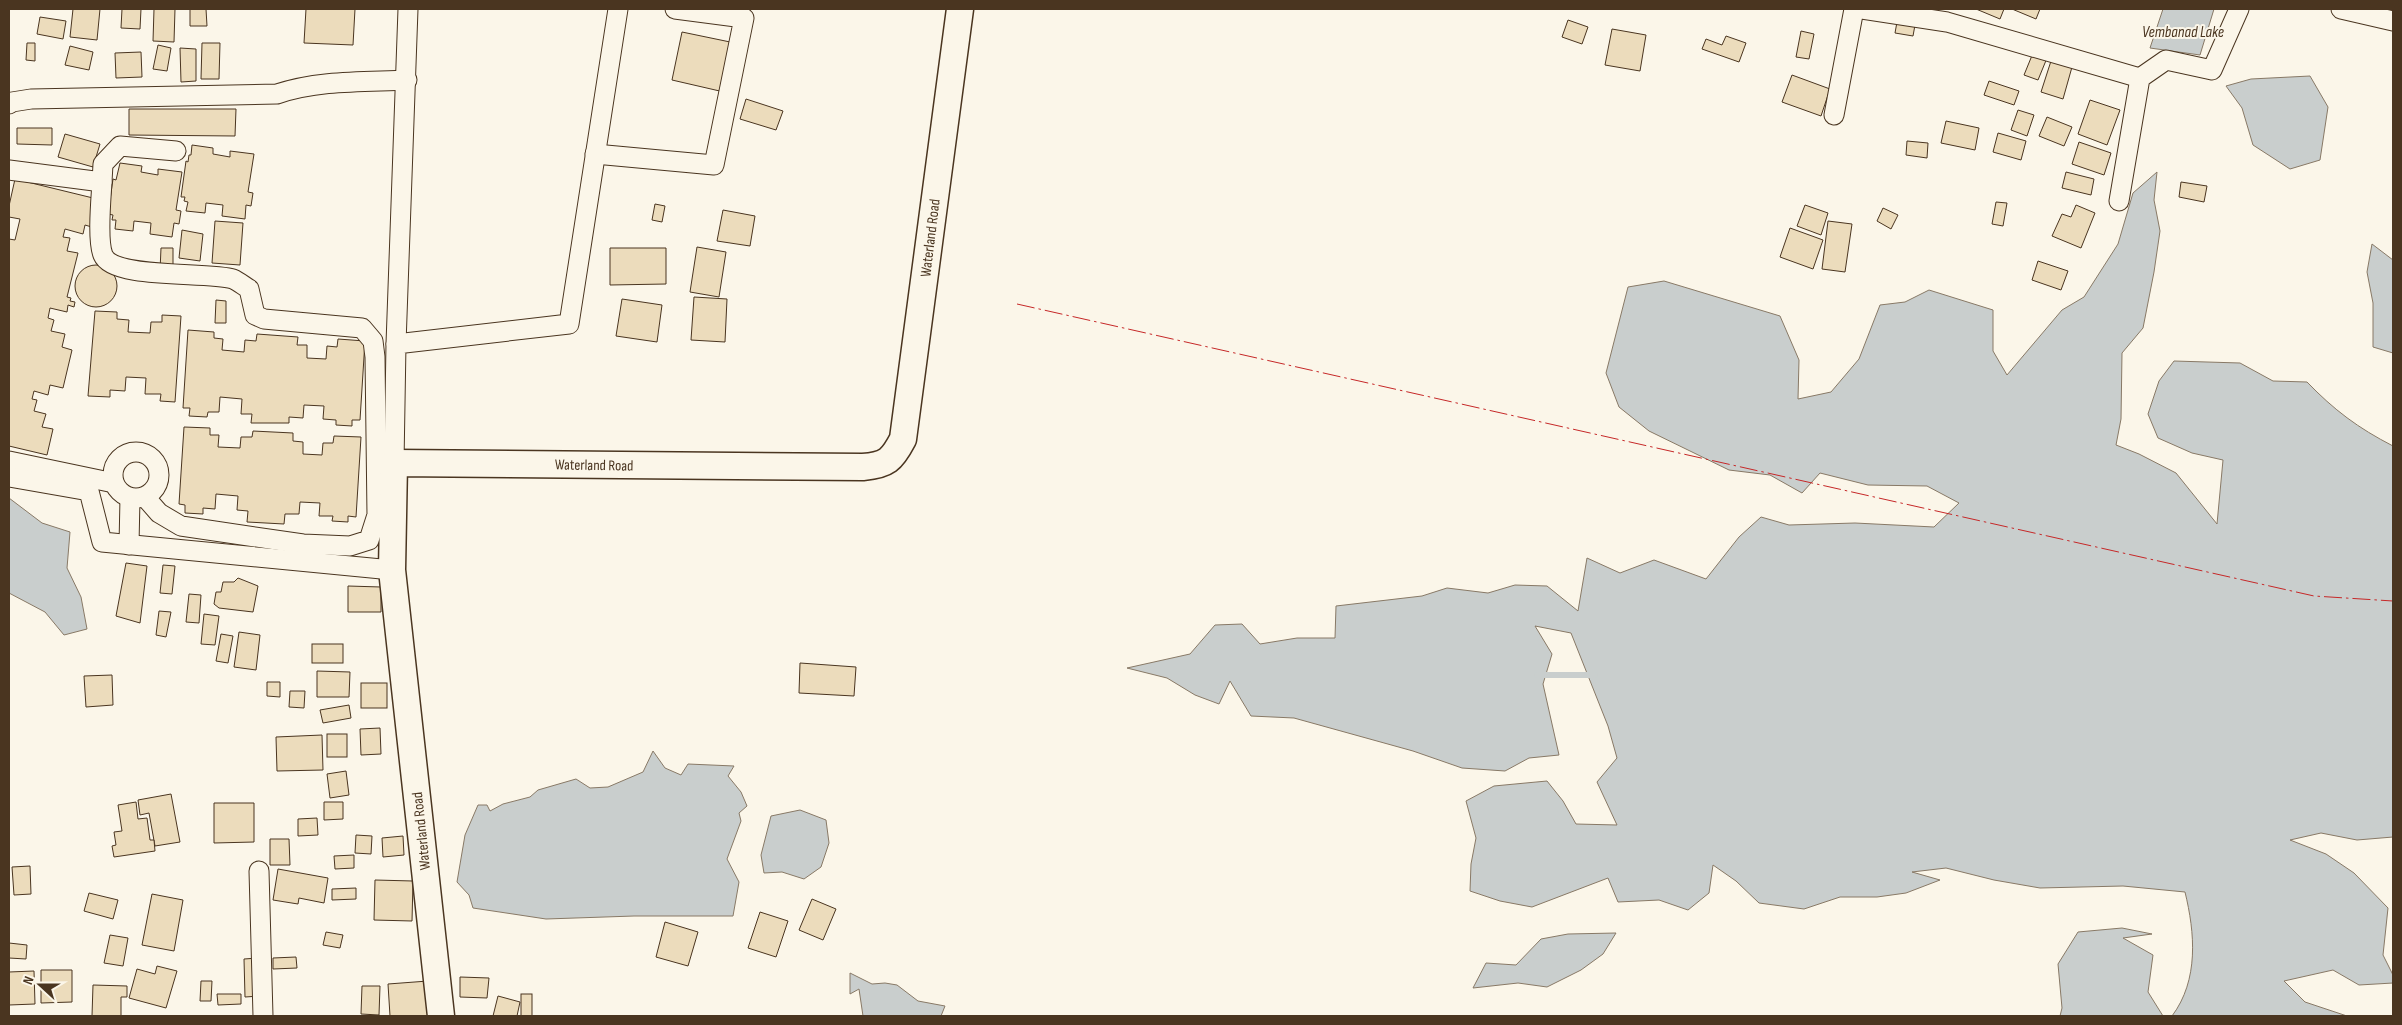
<svg xmlns="http://www.w3.org/2000/svg" width="2402" height="1025" font-family="'Sofia Sans Condensed',sans-serif">
  <style>
    .water { fill: #c9cecd; stroke: #887966 }
    .lines { fill: none; stroke-linecap: round; stroke-linejoin: round }
    .stream { stroke: #c9cecd; stroke-width: 6 }
    .building { fill: #ecdcbc; stroke: #4a3520 }
    .street-casing { stroke: #4a3520; stroke-width: 21 }
    .secondary-casing { stroke: #4a3520; stroke-width: 29 }
    .street { stroke: #fbf6e9; stroke-width: 19 }
    .secondary { stroke: #fbf6e9; stroke-width: 26 }
    .power { stroke: #c62828; stroke-width: 1; stroke-dasharray: 18 4 2.5 4; stroke-linecap: butt }
    .labels { text-anchor: middle; stroke-width: 4; stroke-linejoin: round; paint-order: stroke }
    .street-label { font-size: 15px; fill: #4a3520; stroke: #fbf6e9 }
    .water-label { font-size: 16px; font-style: italic; fill: #4a3520; stroke: #fbf6e9 }
  </style>
  <rect width="100%" height="100%" fill="#fbf6e9"/>
  <g class="water">
    <path d="M2163,9h51l-14,46 -50,-7z"/>
    <path d="M2310,76l18,31 -8,53 -30,9 -37,-24 -11,-37 -16,-22 25,-7z"/>
    <path d="M2157,172l-3,28 6,31 -6,41 -11,56 -21,25 -1,66 -5,26 23,9 37,19 41,51 6,-64 -31,-7 -34,-15 -10,-24 11,-33 15,-20 66,2 33,18 34,1c27,28 51,46 86,64v391l-36,3 -36,-7 -31,7 36,14 28,19 34,35 -5,47 10,20v8l-34,2 -26,-15 -49,11 21,21 42,14h-175c27,-36 23,-83 13,-124l-62,-6 -83,2 -46,-8 -48,-12 -34,4 28,8 -34,13 -29,4h-37l-36,12 -45,-6 -23,-22 -23,-16 -4,28 -21,17 -29,-10 -41,2 -10,-24 -76,29 -32,-6 -30,-10 1,-27 5,-26 -10,-37 28,-15 53,-5 16,20 13,23 41,1 -20,-43 20,-24 -9,-32 -37,-93 -36,-7 17,28 -9,30 16,71 -30,3 -24,13 -43,-3 -49,-17 -119,-33 -43,-2 -21,-35 -11,23 -24,-9 -28,-17 -40,-10 63,-14 25,-29 27,-1 18,20 37,-6h38l1,-32 86,-10 25,-8 41,5 27,-8 32,1 31,25 9,-53 33,15 34,-13 52,19 33,-42 22,-20 28,8 66,-2 79,4 25,-24 -32,-17 -59,-1 -48,-12 -18,20 -32,-18 -41,-5 -80,-39 -30,-24 -13,-34 22,-86 36,-6 116,35 19,44 -1,39 33,-7 28,-33 21,-54 25,-3 24,-12 64,20v41l14,24 55,-65 22,-13 34,-53 15,-51z"/>
    <path d="M2372,244l21,16v93l-20,-6v-44l-6,-31z"/>
    <path d="M9,498l33,25 28,9 -3,36 14,29 6,32 -23,6 -19,-23 -36,-19z"/>
    <path d="M653,751l12,17 16,7 7,-11 46,2 -6,10 13,16 6,14 -8,7 2,8 -14,38 12,23 -6,34h-99l-88,3 -73,-11 -4,-13 -12,-13 8,-47 13,-30h9l3,6 13,-7 27,-7 8,-7 38,-11 14,9 18,-1 35,-15z"/>
    <path d="M800,810l26,10 3,23 -8,24 -17,12 -22,-7 -18,1 -3,-18 10,-39z"/>
    <path d="M2122,928l30,6 -29,4 30,17 -5,37 15,24h-103l2,-8 -4,-44 20,-32z"/>
    <path d="M1616,933l-13,21 -22,16 -34,17 -29,-4 -45,5 13,-25 30,2 25,-26 27,-5z"/>
    <path d="M850,973l22,11 13,-1 12,2 21,16 27,5 -4,10h-78l-4,-27 -9,5z"/>
  </g>
  <g class="lines">
    <path class="stream" d="M1537,675h58"/>
  </g>
  <g class="building">
    <path d="M73,9h27l-3,31 -27,-3z"/>
    <path d="M122,9h19l-1,20 -19,-1z"/>
    <path d="M154,9h21l-1,33 -21,-1z"/>
    <path d="M190,9h16l1,17h-17z"/>
    <path d="M306,9h49l-2,36 -49,-2z"/>
    <path d="M1976,9h28l-4,10z"/>
    <path d="M2012,9h28l-4,10z"/>
    <path d="M40,17l26,4 -3,18 -26,-5z"/>
    <path d="M1568,20l20,7 -6,17 -20,-7z"/>
    <path d="M1897,22l18,3 -2,11 -18,-3z"/>
    <path d="M1612,29l34,6 -6,36 -35,-6z"/>
    <path d="M1801,31l13,3 -5,25 -13,-2z"/>
    <path d="M682,32l53,11 -11,49 -52,-12z"/>
    <path d="M1726,36l20,7 -7,19 -37,-13 4,-10 16,6z"/>
    <path d="M27,43h8v18l-9,-1z"/>
    <path d="M202,43h18l-1,36h-18z"/>
    <path d="M158,45l13,3 -4,23 -14,-2z"/>
    <path d="M70,46l23,6 -4,18 -24,-5z"/>
    <path d="M180,48l16,1v32l-15,1z"/>
    <path d="M141,52l1,25 -26,1 -1,-25z"/>
    <path d="M2033,53l14,5 -9,22 -14,-5z"/>
    <path d="M2051,61l21,6 -9,32 -22,-7z"/>
    <path d="M1792,75l38,14 -9,27 -39,-14z"/>
    <path d="M1989,81l30,10 -5,14 -30,-10z"/>
    <path d="M746,99l37,12 -7,19 -36,-11z"/>
    <path d="M2090,100l30,10 -13,35 -29,-11z"/>
    <path d="M129,109h107l-1,27 -106,-1z"/>
    <path d="M2018,110l16,5 -7,21 -16,-6z"/>
    <path d="M2047,117l25,10 -8,19 -25,-10z"/>
    <path d="M1946,121l33,7 -4,22 -34,-7z"/>
    <path d="M17,128h35v17l-35,-1z"/>
    <path d="M1998,133l28,8 -5,19 -28,-8z"/>
    <path d="M65,134l35,10 -7,23 -35,-10z"/>
    <path d="M1907,141l21,2 -1,15 -21,-3z"/>
    <path d="M2079,142l32,11 -7,22 -32,-11z"/>
    <path d="M192,145l21,3v6l17,3v-6l24,3 -6,38 5,1 -2,13 -5,-1 -1,14 -23,-3 1,-11 -17,-2 -1,10 -19,-2 2,-9 -4,-1 1,-4h-4l5,-36 2,1 1,-7h2z"/>
    <path d="M120,163l22,3 -1,6 17,3v-6l24,3 -6,38 5,1 -2,13 -5,-1 -2,14 -22,-3 1,-11 -17,-2 -1,10 -18,-2 1,-9h-4l1,-5 -5,-1 5,-35 3,1z"/>
    <path d="M2066,172l28,7 -3,16 -29,-7z"/>
    <path d="M15,179l78,19 -2,7 7,2 -3,21 -10,-3 -2,9 -18,-5 -2,8 7,1 -3,13 11,2 -11,44 4,1 -1,3 5,1 -1,5 -6,-2 -1,7 -17,-4 -2,10 6,2 -3,11 14,3 -3,13 10,3 -9,38 -13,-3 -2,10 -14,-4 -2,8 5,1 -3,11 12,3 -4,13 11,2 -6,26 -38,-9v-207l6,1 5,-21 -11,-2v-11z"/>
    <path d="M2181,182l26,4 -3,16 -25,-5z"/>
    <path d="M1996,202l11,1 -4,23 -11,-2z"/>
    <path d="M655,204l10,2 -3,16 -10,-2z"/>
    <path d="M1805,205l23,8 -7,22 -24,-9z"/>
    <path d="M2076,205l19,8 -14,35 -29,-12 10,-22 9,3z"/>
    <path d="M1883,208l15,7 -7,14 -14,-8z"/>
    <path d="M723,210l32,6 -5,30 -33,-5z"/>
    <path d="M215,221l28,2 -3,42 -28,-2z"/>
    <path d="M1828,221l24,3 -7,48 -23,-3z"/>
    <path d="M1790,228l33,12 -10,29 -33,-12z"/>
    <path d="M182,230l21,4 -3,27 -21,-3z"/>
    <path d="M697,247l29,5 -7,45 -29,-5z"/>
    <path d="M161,248h12v23h-13z"/>
    <path d="M610,248h56v36l-56,1z"/>
    <path d="M2038,261l30,10 -7,19 -29,-10z"/>
    <circle cx="96" cy="286" r="21"/>
    <path d="M694,297l33,2 -2,43 -34,-2z"/>
    <path d="M622,299l40,6 -5,37 -41,-6z"/>
    <path d="M216,300l10,1v22h-11z"/>
    <path d="M95,311l22,1v7l12,1 -1,12 22,1 1,-11h11v-7l19,1 -6,86 -15,-1 1,-7h-16l1,-16 -20,-1 -1,14 -15,-1v7l-22,-1z"/>
    <path d="M188,330l26,2v6l9,1 -1,11 22,2 1,-12 11,1 1,-7 41,3 -1,8h10v13l19,1 1,-13 10,1 1,-8 27,2 -5,79h-8v6l-16,-1v-5l-13,-1 1,-13 -20,-1 -1,13 -14,-1v6h-38l1,-9h-11l1,-15 -22,-2 -1,15h-11l-1,5 -18,-1 1,-8h-7z"/>
    <path d="M184,427l26,1v7h9l-1,12 22,1 1,-11h11l1,-6 40,2v8l10,1v12l19,1 1,-12h10l1,-7 27,1 -5,80 -8,-1v6l-16,-1 1,-5h-14l1,-13 -20,-1 -1,12h-14l-1,10 -37,-2 1,-11 -11,-1 1,-14 -22,-2 -1,15 -12,-1v6l-18,-1v-8l-6,-1z"/>
    <path d="M126,563l21,3 -7,57 -24,-7z"/>
    <path d="M163,565l12,1 -3,28 -12,-1z"/>
    <path d="M238,578l20,8 -5,26 -34,-4 -5,-4 2,-12h5l2,-10h11z"/>
    <path d="M348,586l33,1v25h-33z"/>
    <path d="M189,594l12,1 -2,28 -13,-1z"/>
    <path d="M159,611l12,1 -5,25 -10,-2z"/>
    <path d="M204,614l15,2 -4,29 -14,-1z"/>
    <path d="M239,632l21,3 -4,35 -22,-3z"/>
    <path d="M221,634l12,2 -5,27 -12,-2z"/>
    <rect x="312" y="644" width="31" height="19"/>
    <path d="M800,663l56,4 -2,29 -55,-3z"/>
    <path d="M317,671l33,1 -1,25h-32z"/>
    <path d="M112,675l1,30 -27,2 -2,-31z"/>
    <path d="M267,682h13v15l-13,-1z"/>
    <rect x="361" y="683" width="26" height="25"/>
    <path d="M290,691h15l-1,17 -15,-1z"/>
    <path d="M349,705l2,13 -28,5 -3,-13z"/>
    <path d="M380,728l1,26 -20,1 -1,-26z"/>
    <rect x="327" y="734" width="20" height="23"/>
    <path d="M322,735l1,35 -46,1 -1,-34z"/>
    <path d="M346,771l3,24 -19,3 -3,-24z"/>
    <path d="M171,794l9,48 -25,4 -6,-33 -9,2 -2,-15z"/>
    <path d="M136,802l2,17 9,-1 3,22h4l1,11 -41,6 -2,-11 4,-1 -2,-13 8,-1 -4,-26z"/>
    <path d="M324,802h19v17l-19,1z"/>
    <path d="M214,803h40v39l-40,1z"/>
    <path d="M317,818l1,17 -20,1v-17z"/>
    <path d="M356,835l16,1 -1,18 -16,-1z"/>
    <path d="M403,836l1,19 -21,2 -1,-19z"/>
    <path d="M270,839h19l1,26h-20z"/>
    <path d="M354,855v13l-19,1 -1,-13z"/>
    <path d="M30,866l1,28 -17,1 -2,-28z"/>
    <path d="M278,869l50,9 -4,25 -25,-5 -1,6 -25,-4z"/>
    <path d="M375,880l38,1 -1,40 -38,-1z"/>
    <path d="M356,888v11l-24,1v-11z"/>
    <path d="M89,893l29,7 -5,19 -29,-8z"/>
    <path d="M152,894l31,6 -9,51 -32,-6z"/>
    <path d="M812,899l24,10 -13,31 -24,-10z"/>
    <path d="M760,912l28,9 -12,36 -28,-9z"/>
    <path d="M665,922l33,10 -10,34 -32,-9z"/>
    <path d="M326,932l17,3 -3,13 -17,-3z"/>
    <path d="M110,935l18,3 -5,28 -19,-3z"/>
    <path d="M9,943l18,2 -1,14 -17,-1z"/>
    <path d="M296,957l1,11 -24,1v-11z"/>
    <path d="M258,958l2,38 -15,1 -1,-38z"/>
    <path d="M157,966l20,5 -11,37 -37,-10 8,-29 18,5z"/>
    <path d="M41,970h31v32l-31,1z"/>
    <path d="M34,971l1,33 -26,1v-33z"/>
    <path d="M460,977l29,1 -2,20 -27,-1z"/>
    <path d="M201,981h11l-1,20h-11z"/>
    <path d="M428,981l2,35h-40l-2,-32z"/>
    <path d="M93,985l34,1v11h-6v19h-29z"/>
    <path d="M362,986h18l-1,29 -18,-1z"/>
    <path d="M217,994h24v10l-23,1z"/>
    <rect x="521" y="994" width="11" height="22"/>
    <path d="M498,996l22,6 -3,14h-24z"/>
  </g>
  <g class="lines">
    <defs>
      <g id="street">
        <path d="M1862,9l85,13 193,56"/>
        <path d="M2341,9l52,12"/>
        <path d="M9,104l3,-2 19,-3 246,-5c41,-14 87,-12 130,-14"/>
        <path d="M1834,115l20,-106"/>
        <path d="M595,154l119,11 30,-147 -69,-9"/>
        <path d="M9,170l93,12 1,-18 17,-18 56,5"/>
        <path d="M102,182c-1,17 -5,58 1,73 10,25 106,16 130,24 5,2 11,7 16,10l6,26 9,4 98,9 11,13 2,16 2,158 -8,25 -19,6 -47,-2 -122,-18 -22,-13 -14,-16"/>
        <path d="M2119,201l21,-123 26,-18 46,10 27,-61"/>
        <path d="M396,344l12,-335"/>
        <circle cx="136" cy="475" r="23"/>
        <path d="M9,461l105,22"/>
        <path d="M394,463l2,-119 173,-20 49,-315"/>
        <path d="M9,477l80,14 13,51 290,28"/>
        <path d="M129,545l1,-47"/>
        <path d="M259,871l4,145"/>
      </g>
      <path id="secondary" d="M441,1016l-49,-446 2,-107 469,4c24,-2 29,-7 40,-28l57,-430"/>
    </defs>
    <use href="#street" class="street-casing"/>
    <use href="#secondary" class="secondary-casing"/>
    <use href="#street" class="street"/>
    <use href="#secondary" class="secondary"/>
    <path class="power" d="M1017,304l1297,292 79,5"/>
  </g>
  <g class="labels">
    <g class="street-label">
      <text transform="translate(930 238) rotate(-83)" y="5">Waterland Road</text>
      <text transform="translate(594 465) rotate(1)" y="5">Waterland Road</text>
      <text transform="translate(421 831) rotate(-96)" y="5">Waterland Road</text>
    </g>
    <g class="water-label">
      <text x="2183" y="37">Vembanad Lake</text>
    </g>
  </g>
  <rect width="2402" height="1025" fill="none" stroke="#4a3520" stroke-width="20"/>
  <g transform="translate(40 985) rotate(291)" stroke="#fbf6e9" stroke-width="4" paint-order="stroke">
  <path d="M0-4L9 19L0 12L-9 19Z" fill="#4a3520"/>
  <text y="-8" font-size="14" font-weight="bold" text-anchor="middle" fill="#4a3520">N</text>
  </g>
</svg>
